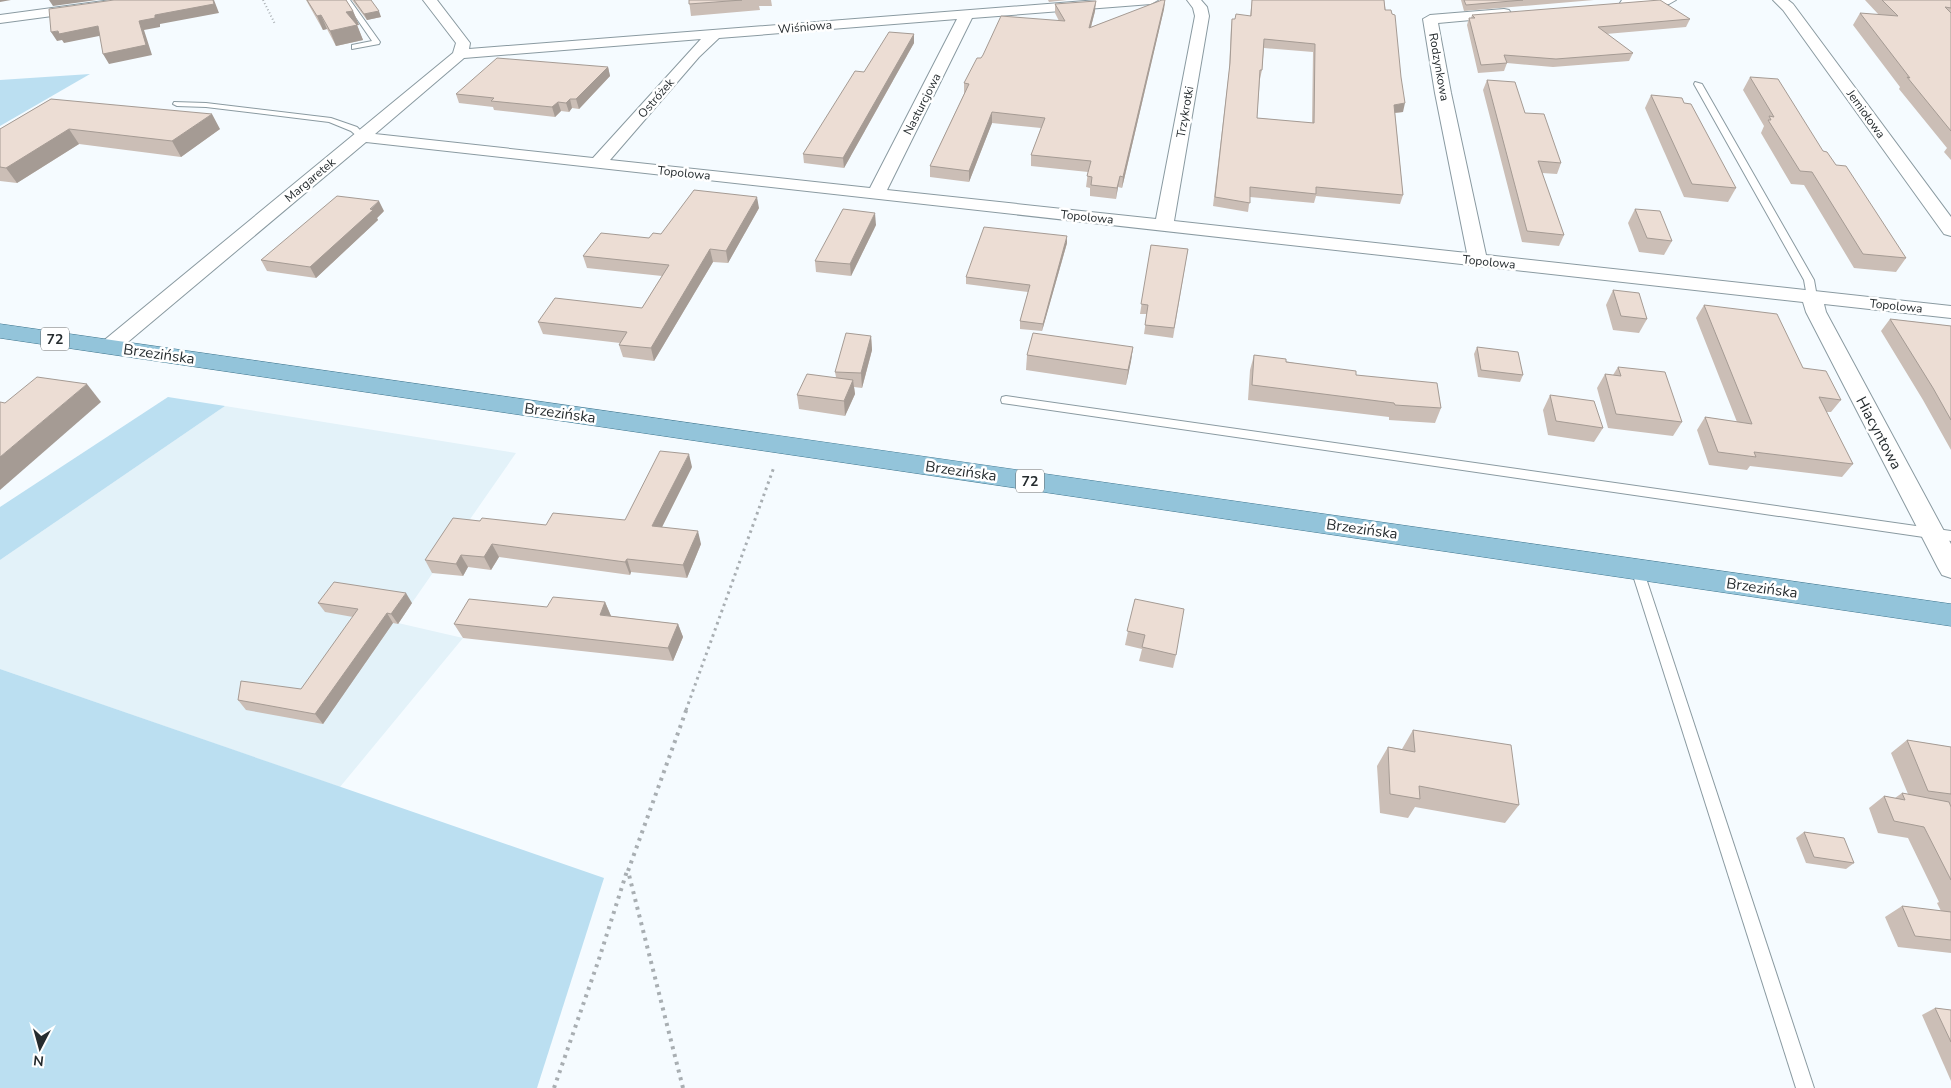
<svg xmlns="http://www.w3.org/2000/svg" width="1951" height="1088" font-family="'Nunito Sans',sans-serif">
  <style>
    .built { fill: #e3f2f9 }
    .green { fill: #bbdff1 }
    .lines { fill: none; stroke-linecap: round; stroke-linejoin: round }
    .lane-casing { stroke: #8a9aa1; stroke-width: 2 }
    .street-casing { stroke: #8a9aa1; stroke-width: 2 }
    .primary-casing { stroke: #3e758e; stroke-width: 1 }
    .path-far2 { stroke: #a8aeb2; stroke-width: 2; stroke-dasharray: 1 2.5; stroke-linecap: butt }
    .path-far1 { stroke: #a8aeb2; stroke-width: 3; stroke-dasharray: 2.5 4; stroke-linecap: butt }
    .path { stroke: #a8aeb2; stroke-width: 4; stroke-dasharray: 3 5; stroke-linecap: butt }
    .lane { fill: #fff; fill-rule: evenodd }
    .street { fill: #fff; fill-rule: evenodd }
    .primary { fill: #93c4da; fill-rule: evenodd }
    .wall { fill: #cbbeb6; fill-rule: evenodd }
    .shaded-wall { fill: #a59b94 }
    .building { fill: #ecddd4; stroke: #a59b94; fill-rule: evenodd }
    .labels { text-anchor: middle; stroke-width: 5; stroke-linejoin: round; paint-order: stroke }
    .far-street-label { font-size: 12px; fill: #262c2f; stroke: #fff }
    .shield { fill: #fff; stroke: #676b6d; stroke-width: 1 }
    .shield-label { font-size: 14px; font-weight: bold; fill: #262c2f }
    .street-label { font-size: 15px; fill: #262c2f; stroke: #fff }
  </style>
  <rect width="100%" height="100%" fill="#f5fbff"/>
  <path class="built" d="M225,406l291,47 -118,170 65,15 -123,149 -340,-118v-109z"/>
  <g class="green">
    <path d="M90,74l-90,52v-46z"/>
    <path d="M168,397l57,9 -225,154v-53z"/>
    <path d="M0,669l604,209 -67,210h-537z"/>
  </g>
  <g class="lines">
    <defs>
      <g id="lane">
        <path d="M344,0h6l30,42 -1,2 -27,5v-4l20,-4z"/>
        <path d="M1695,82l7,2 112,196 3,17 -1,2 -4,1 -5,-3 -3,-17 -110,-196z"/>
        <path d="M174,102l32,1 125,15 26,9 9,9 -7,2 -8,-7 -22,-9 -123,-15 -29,-1 -4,-2z"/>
        <path d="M1006,396l945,135v10l-949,-138 -1,-3 1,-3z"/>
        <path d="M1637,564l5,2 1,3 171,519h-18l-165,-519 1,-3z"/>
      </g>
      <g id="street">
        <path d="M111,0h38l-7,4 -142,19v-8z"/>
        <path d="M423,0h14l33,43 -1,6 629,-49h60l-7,4 -179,14 -85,172 269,29 39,-203 -2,-8 -6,-8h14l6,7 2,9 -35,205 293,32 -32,-160 -12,-74 7,-4 74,-6 5,1 2,3 -2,3 -5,1 -66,6 13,70 35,162 465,51v12l-127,-14 2,8 125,232v34l-9,-3 -4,-7 -132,-256 -3,-10 -1437,-160 -250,210 -7,1 -7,-1 -3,-5 3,-5 351,-289 3,-10zM957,19l-87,169 -260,-28 89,-103 20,-19zM701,39l-108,119 -218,-24 89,-76z"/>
        <path d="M1622,0h54l-7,4 -42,3 -5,-1 -2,-3z"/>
        <path d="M1773,0h15l5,4 158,213v19l-7,-2 -161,-224z"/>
      </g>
      <path id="primary" d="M0,324l1951,280v22l-1951,-288z"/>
    </defs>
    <use href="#lane" class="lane-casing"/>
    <use href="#street" class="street-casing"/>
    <use href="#primary" class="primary-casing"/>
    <path class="path-far2" d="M263,0l12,24"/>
    <path class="path-far1" d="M686,710l88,-243"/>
    <g class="path">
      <path d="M554,1088l45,-129 28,-88"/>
      <path d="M683,1088l-55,-217 59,-163"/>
    </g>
    <use href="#lane" class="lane"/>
    <use href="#street" class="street"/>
    <use href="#primary" class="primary"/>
  </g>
  <g class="wall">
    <path d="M306,0h40l7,11 6,14h-2l6,15 -27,6 -9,-17 -4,1z"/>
    <path d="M352,0h19l10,17 -14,3z"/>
    <path d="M689,0h82l1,6h-13l1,4 -69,6z"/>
    <path d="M1048,0h19l-18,2z"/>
    <path d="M1165,0l-1,9 -42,179 -4,-1 -2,12 -26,-3v-8l-4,-1 2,-15 -57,-6v-11l10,-27 -49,-5 -23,59 -39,-5v-11l34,-72v-11l17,-25 78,-37 -4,-8v-9l40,7 -4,16z"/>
    <path d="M1252,0h132l19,112 -8,1 8,82 -3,9 -84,-8 -2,7 -64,-6 -2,15 -35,-6 16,-135 2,-44 1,-8h3l15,-3zM1264,48l49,4 -1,71 -55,-5 3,-39 2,-9z"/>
    <path d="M1461,0h133l-130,11z"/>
    <path d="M1865,0h86v160l-7,-8 3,-4 -48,-59 1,-2 -47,-62 7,-12 19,2z"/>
    <path d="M1472,15l218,4 -4,8 -80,7 27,19 -4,8 -76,6 -46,-4 -3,8 -26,2 -11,-48 2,-7h2z"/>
    <path d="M914,34v9l-70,125 -40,-5 -1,-9 61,-82z"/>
    <path d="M608,67l2,9 -31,33 -7,-1 -3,4 -8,-1 -6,6 -61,-7 -1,-3 -34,-4 -3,-9z"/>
    <path d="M1750,77l86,88 70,93 -10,14 -42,-4 -50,-83 -13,-1 -30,-51 3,-7 -21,-36z"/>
    <path d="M1487,80l38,33 36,50 -4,11 -15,-1 22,62 -5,11 -37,-4 -39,-152z"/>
    <path d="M1651,95l85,93 -8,14 -44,-5 -39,-89z"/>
    <path d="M51,99l169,30 -39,28 -102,-13 -62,39 -17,-2v-52z"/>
    <path d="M759,208l-31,55 -15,-1 -59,99 -31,-4 -4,-12 1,-2 -77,-9 -5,-12 104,-14 20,-32 -75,-8 -4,-12 66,-18 12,-4z"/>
    <path d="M1635,209l37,32 -8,14 -25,-3 -11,-29z"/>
    <path d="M384,211l-7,7 1,2 -62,58 -49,-7 -6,-11z"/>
    <path d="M876,225l-25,51 -35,-4 -1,-11z"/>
    <path d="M1067,243l-25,88 -22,-2v-8l8,-29 -62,-8v-7z"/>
    <path d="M1151,245l37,4 -15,89 -29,-4 3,-20h-7z"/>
    <path d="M1613,290l34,29 -8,14 -26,-3 -7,-25z"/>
    <path d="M1704,305l99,63 38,32 -10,12h-5l27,52 -11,13 -92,-11 -3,4 -38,-5 -12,-35 8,-13 32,5 -41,-104z"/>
    <path d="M1890,319l61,7v124l-28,-50 -42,-69z"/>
    <path d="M871,336l1,14 -10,38 -8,-1 1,7 -10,22 -46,-7 -2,-14 39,-18 -1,-5z"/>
    <path d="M1133,347l-2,14 -5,24 -100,-15 1,-15z"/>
    <path d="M1477,347l46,28 -3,7 -42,-5 -4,-23z"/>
    <path d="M1254,355l102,20 85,33 -6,15 -46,-3v-3l-141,-17 2,-30z"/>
    <path d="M1618,367l64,55 -9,14 -65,-8 -11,-40 8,-14 8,1z"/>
    <path d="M1550,395l53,33 -9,14 -46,-7 -5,-25z"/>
    <path d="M692,467l-30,60 39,17 -14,34 -56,-6 -1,3 -131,-18 -8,13 -23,-3 -5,9 -31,-3 -7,-13 55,-39 66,4 79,-5z"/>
    <path d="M1135,599l41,56 -3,13 -34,-7 3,-12 -17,-4z"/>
    <path d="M605,602l6,14 67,8 5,13 -10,24 -210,-23 -9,-14 93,-17z"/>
    <path d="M318,603h94l-14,21 -5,-1 -70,101 -77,-14 -8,-10 63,-11 52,-72 -28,-5z"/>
    <path d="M1413,730l106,75 -14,18 -90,-16 -7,11 -28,-5 -3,-47 11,-19 14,2z"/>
    <path d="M1907,740l44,7v206l-53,-6 -13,-30 17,-11 39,5 -4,-8 2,-1 -31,-64 -30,-5 -9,-25 15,-12 11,2 7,-5 6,1 -17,-41z"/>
    <path d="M1804,832l50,31 -8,6 -40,-6 -10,-25z"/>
    <path d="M1935,1008l16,2v71l-29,-66z"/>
  </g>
  <g class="shaded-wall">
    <path d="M0,0h11l-11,2z"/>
    <path d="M49,0h48l-44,6z"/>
    <path d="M213,0h1l5,13 -59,11v3l-16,3 8,25 -43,9 -6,-10 36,-33 16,-6z"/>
    <path d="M1165,0l-1,9 -42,179 1,-11z"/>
    <path d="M1096,1l-1,10 -7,27 1,-10z"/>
    <path d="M353,11l6,14 -7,1 -6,-14z"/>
    <path d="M379,11l2,6 -14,3 -3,-6z"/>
    <path d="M321,15l6,14 -4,1 -6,-14z"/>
    <path d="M357,25l6,15 -27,6 -6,-15z"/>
    <path d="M98,26l6,9 -40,8 -2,-3 -5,1 -6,-9z"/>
    <path d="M914,34v9l-70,125 -1,-10z"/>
    <path d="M608,67l2,9 -31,33 -3,-10z"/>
    <path d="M570,99l2,9 -3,4 -3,-9z"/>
    <path d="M558,102l3,9 -6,6 -3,-10z"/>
    <path d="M1405,103l-2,9 -11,1 2,-8z"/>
    <path d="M992,112v11l-23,59v-11z"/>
    <path d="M212,114l8,15 -39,28 -9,-16z"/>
    <path d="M69,129l10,15 -62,39 -11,-15z"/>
    <path d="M1120,176l-2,11 -2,12 1,-11z"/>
    <path d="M757,197l2,11 -31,55 -2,-12z"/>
    <path d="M379,201l5,10 -7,7 1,2 -62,58 -6,-11z"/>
    <path d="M875,213l1,12 -25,51 -1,-12z"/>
    <path d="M1067,236v7l-25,88 1,-7z"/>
    <path d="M710,249l3,13 -59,99 -3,-13z"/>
    <path d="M871,336l1,14 -10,38 -1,-15z"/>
    <path d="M1133,347l-2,14 -5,24 2,-15z"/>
    <path d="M853,380l2,14 -10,22 -1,-15z"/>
    <path d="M87,384l14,18 -101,88v-33z"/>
    <path d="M689,454l3,13 -36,72 -4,-13z"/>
    <path d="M698,531l3,13 -14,34 -4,-13z"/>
    <path d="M492,544l7,13 -8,13 -7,-13z"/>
    <path d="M461,555l7,12 -5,9 -7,-12z"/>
    <path d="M627,559l4,13 -1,3 -5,-13z"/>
    <path d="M406,593l6,10 -14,21 -7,-10z"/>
    <path d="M605,602l6,14 -11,-1z"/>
    <path d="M387,613l6,10 -70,101 -8,-10z"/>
    <path d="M678,624l5,13 -10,24 -5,-13z"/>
  </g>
  <g class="building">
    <path d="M114,0h99l1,4 -59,11v3l-16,3 7,24 -43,9 -5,-28 -39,8 -1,-3 -7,1 -2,-23z"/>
    <path d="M307,0h39l7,11 -7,1 11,13 -27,6 -9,-16 -4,1z"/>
    <path d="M354,0h17l8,11 -15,3z"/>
    <path d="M689,0h53l-53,4z"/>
    <path d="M1162,0h3l-42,177 -3,-1 -3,12 -26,-3 1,-8 -5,-1 4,-15 -60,-6 14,-37 -53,-6 -23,59 -39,-5 39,-82 -5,-1 13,-25h4l2,-3 18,-39 64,5 -10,-17 41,-3 -7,27z"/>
    <path d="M1252,0h132l1,10h6l1,4 3,1 6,62 4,26 -11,2 9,90 -87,-8v7l-66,-7v16l-35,-6 15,-134 2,-44h3l1,-5 15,2zM1264,39l51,5 -1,79 -57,-5 3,-48h2z"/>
    <path d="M1464,0h59l-57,5z"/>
    <path d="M1660,0l30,19 -92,8 35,26 -77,6 -52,-4 3,8 -26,2 -12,-47h6l-3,-3z"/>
    <path d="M1882,0h69v8l-6,-1 6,6v118l-44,-54 3,1 -50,-65 38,3z"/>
    <path d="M889,32l25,2 -71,124 -40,-4 52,-83 9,1z"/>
    <path d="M497,58l111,9 -32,32h-6l-4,4 -8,-1 -6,5 -61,-6 3,-3 -38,-4z"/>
    <path d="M1750,77l28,2 45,72 4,1 9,13 10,1 60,92 -43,-4 -51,-82 -12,-1 -32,-51h3l-2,-4 5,1z"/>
    <path d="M1487,80l28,2 10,31 19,1 17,49 -23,-2 26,74 -37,-4z"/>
    <path d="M1651,95l31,3 2,5 7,1 45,84 -44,-4z"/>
    <path d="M51,99l161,15 -40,27 -103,-12 -63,39 -6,-1v-38z"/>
    <path d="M694,190l63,7 -31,54 -16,-2 -59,99 -32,-3 8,-13 -89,-10 17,-24 87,10 27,-43 -86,-9 18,-23 48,5 4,-5 8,1z"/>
    <path d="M337,196l42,5 -9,8 3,1 -63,57 -49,-7z"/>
    <path d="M843,209l32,4 -25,51 -35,-3z"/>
    <path d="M1635,209l25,2 12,30 -25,-3z"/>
    <path d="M984,227l83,9 -24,88 -23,-3 10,-36 -64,-8z"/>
    <path d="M1151,245l37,4 -14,79 -29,-3 3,-20 -7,-1z"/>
    <path d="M1613,290l26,3 8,26 -26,-3z"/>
    <path d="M1704,305l73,9 26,54 23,3 15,29 -22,-3 34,67 -99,-12 2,5 -38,-5 -13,-35 47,7z"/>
    <path d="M1890,319l61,7v94l-18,-32z"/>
    <path d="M846,333l25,3 -10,37 -26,-1z"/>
    <path d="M1033,333l100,14 -5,23 -101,-15z"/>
    <path d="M1477,347l41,5 5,23 -42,-5z"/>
    <path d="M1254,355l32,4v3l70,9v4l81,8 4,25 -46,-3 -1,-2 -142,-18z"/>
    <path d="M1618,367l47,5 17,50 -66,-8 -11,-40 16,2z"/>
    <path d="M807,374l46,6 -9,21 -47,-6z"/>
    <path d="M37,377l50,7 -87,73v-55l5,1z"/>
    <path d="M1550,395l44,6 9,27 -47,-7z"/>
    <path d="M660,451l29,3 -37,72 46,5 -15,34 -56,-6 -2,3 -133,-18 -8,13 -23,-2 -5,9 -31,-4 28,-42 27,3 2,-3 64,7 7,-12 72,7z"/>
    <path d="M334,582l72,11 -15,21 -4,-1 -72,101 -77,-14 3,-19 60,8 57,-80 -40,-6z"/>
    <path d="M553,597l52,5 -5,13 78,9 -10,24 -214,-24 15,-25 78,8z"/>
    <path d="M1135,599l49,10 -8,46 -34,-8 3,-12 -18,-4z"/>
    <path d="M1413,730l98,15 8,60 -100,-19 1,13 -30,-5 -2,-47 27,5z"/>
    <path d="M1907,740l44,7v47l-23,-3z"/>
    <path d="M1902,793l47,9 2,5v73l-27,-53 -30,-6 -10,-25 21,4z"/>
    <path d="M1804,832l40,6 10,25 -40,-6z"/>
    <path d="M1902,906l49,6v28l-36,-4z"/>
    <path d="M1935,1008l16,2v32z"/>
  </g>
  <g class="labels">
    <g class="far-street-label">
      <text transform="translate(805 27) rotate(-5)" y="4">Wiśniowa</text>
      <text transform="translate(1439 67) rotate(80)" y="4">Rodzynkowa</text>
      <text transform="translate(656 98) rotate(-49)" y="4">Ostróżek</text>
      <text transform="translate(922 104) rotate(-63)" y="4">Nasturcjowa</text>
      <text transform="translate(1185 112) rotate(-80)" y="4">Trzykrotki</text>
      <text transform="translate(1866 114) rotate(54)" y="4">Jemiołowa</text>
      <text transform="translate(684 173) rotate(6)" y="4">Topolowa</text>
      <text transform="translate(310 180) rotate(-40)" y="4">Margaretek</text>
      <text transform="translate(1087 217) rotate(6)" y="4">Topolowa</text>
      <text transform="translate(1489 262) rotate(6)" y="4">Topolowa</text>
      <text transform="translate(1896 306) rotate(6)" y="4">Topolowa</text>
    </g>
    <g class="shield">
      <rect x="41" y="327.5" width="28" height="23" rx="4"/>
      <rect x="1016" y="469.5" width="28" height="23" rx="4"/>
    </g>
    <g class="shield-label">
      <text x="55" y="344">72</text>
      <text x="1030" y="486">72</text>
    </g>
    <g class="street-label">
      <text transform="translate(159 354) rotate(8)" y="5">Brzezińska</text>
      <text transform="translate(560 413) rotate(8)" y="5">Brzezińska</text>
      <text transform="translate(1879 433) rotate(62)" y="5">Hiacyntowa</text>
      <text transform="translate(961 471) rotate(8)" y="5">Brzezińska</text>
      <text transform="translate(1362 529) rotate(8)" y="5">Brzezińska</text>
      <text transform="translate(1762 588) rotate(8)" y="5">Brzezińska</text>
    </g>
  </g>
  <g transform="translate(40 1048) rotate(186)" stroke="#ffffff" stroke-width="4" paint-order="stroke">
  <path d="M0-4L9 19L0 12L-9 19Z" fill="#262c2f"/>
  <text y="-8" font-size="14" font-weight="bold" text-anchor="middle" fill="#262c2f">N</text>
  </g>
</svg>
